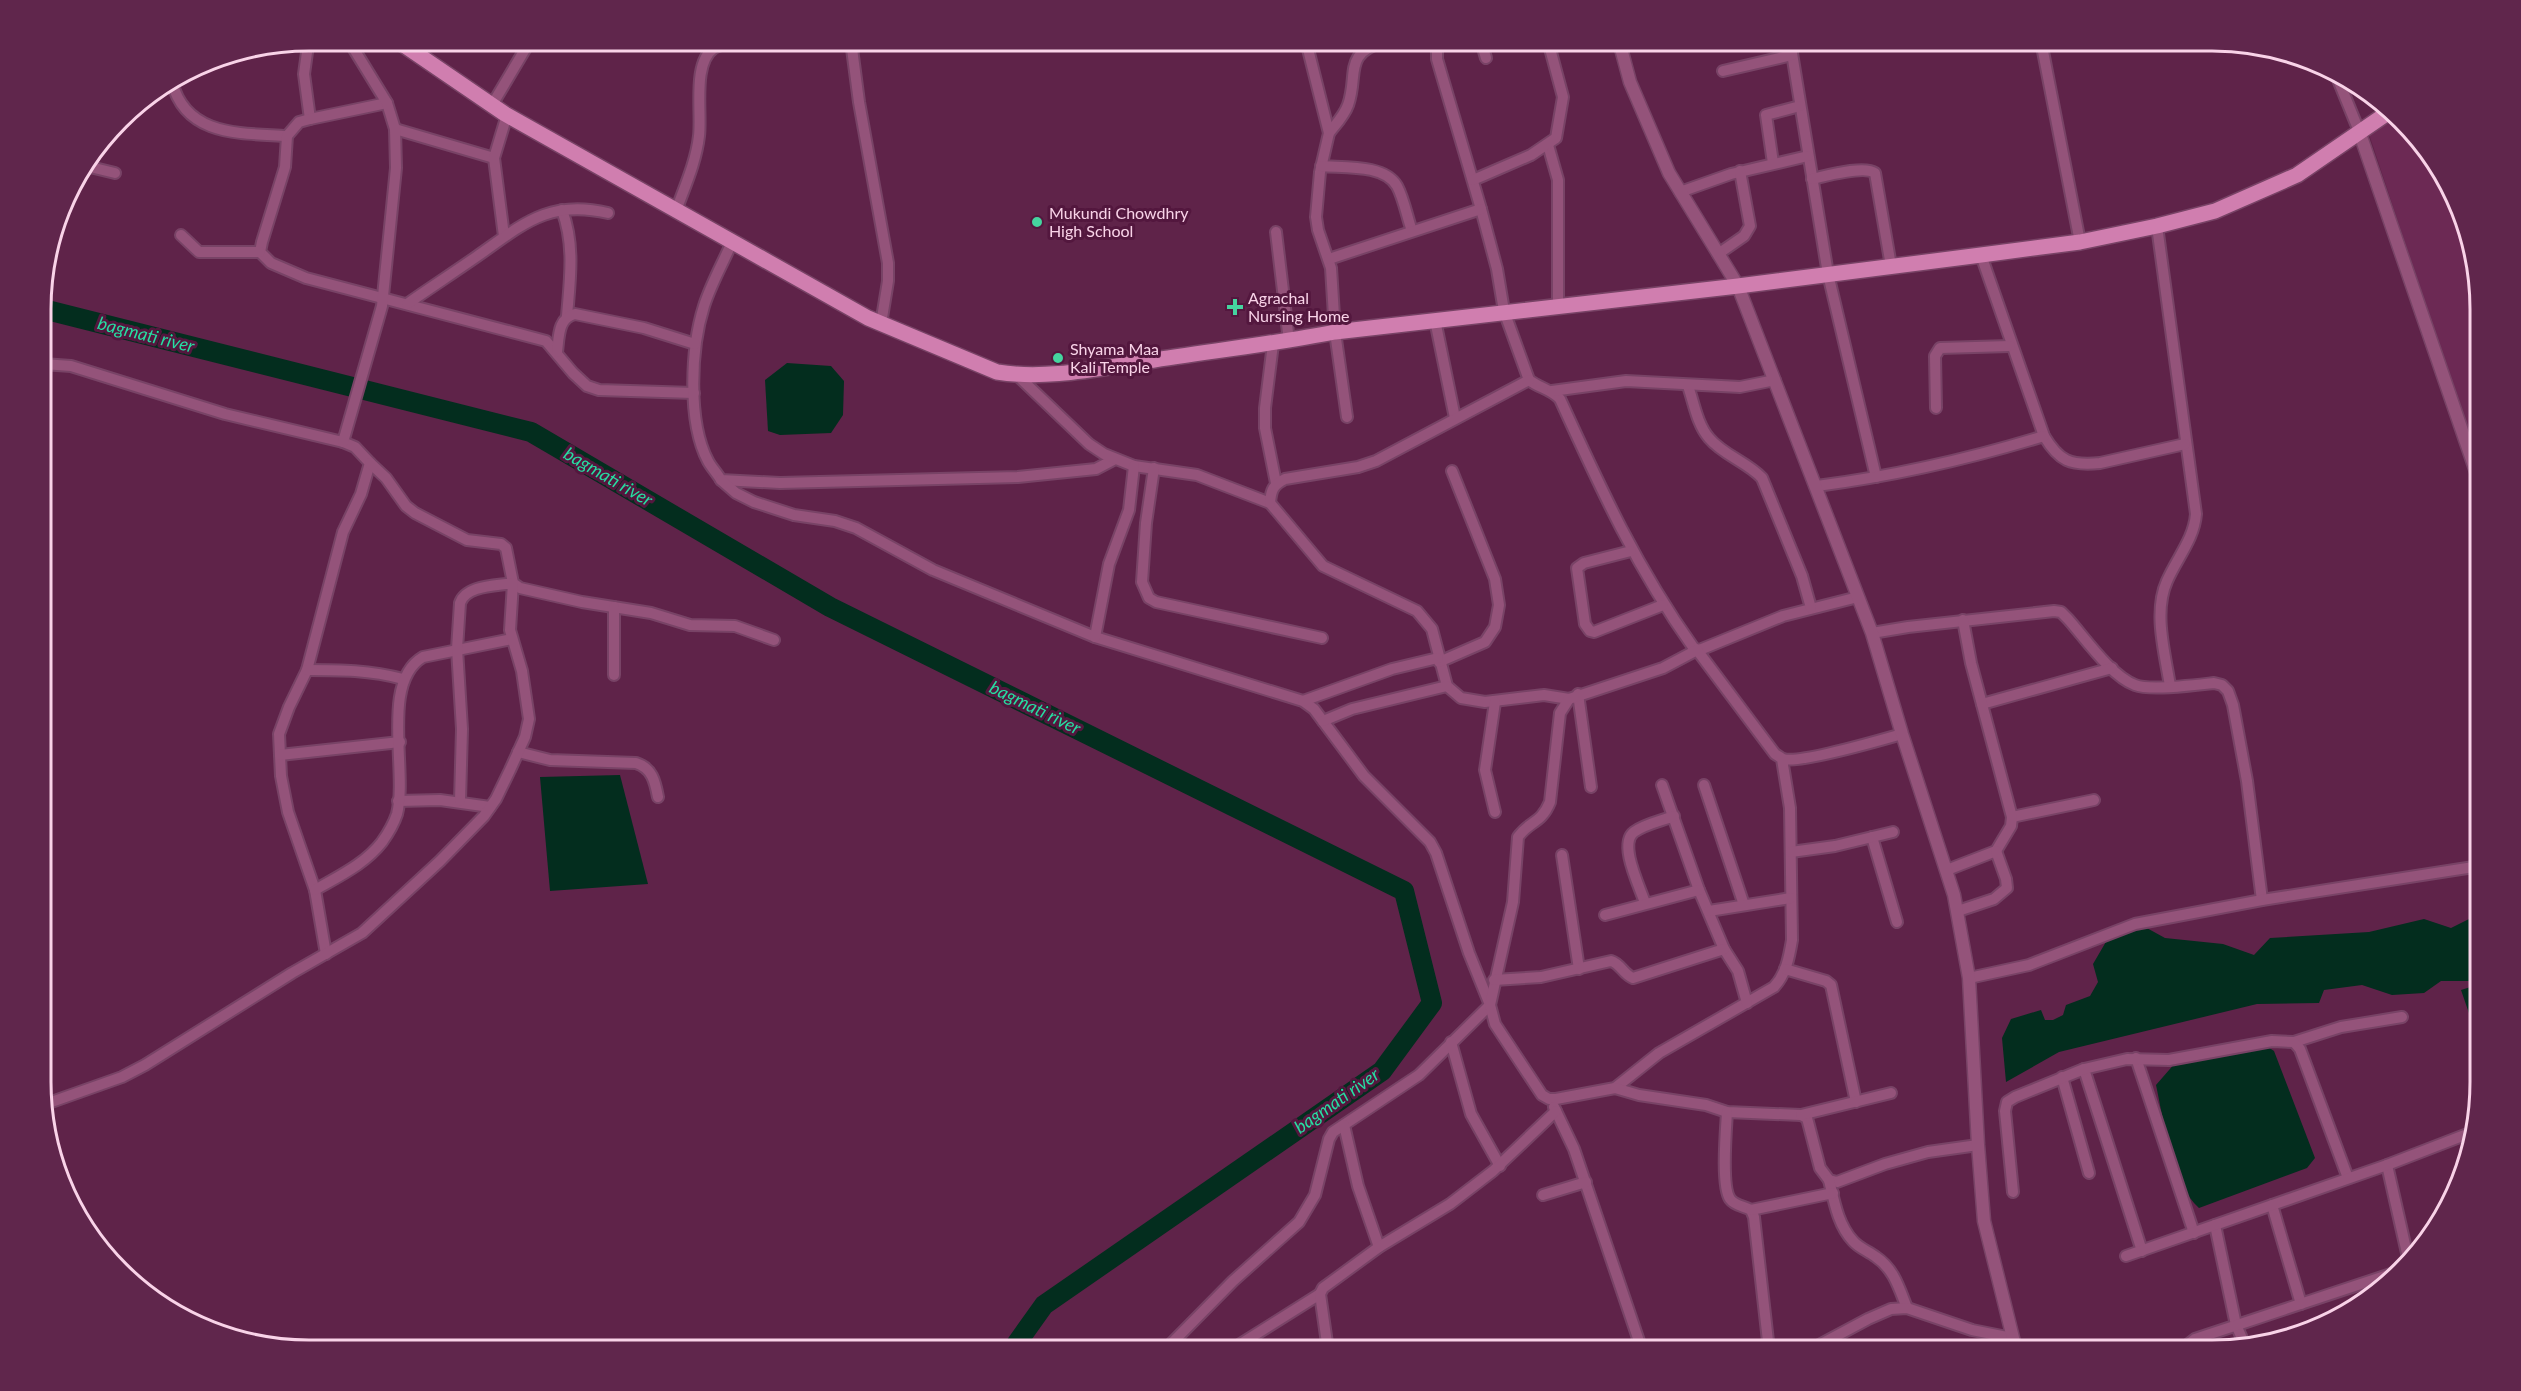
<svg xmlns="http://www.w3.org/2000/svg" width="2521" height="1391" font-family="Lato,sans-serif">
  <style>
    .built { fill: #6c2954 }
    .water { fill: #032d1e }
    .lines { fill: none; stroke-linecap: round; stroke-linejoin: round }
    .river { stroke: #032d1e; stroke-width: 20 }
    .minor-casing { stroke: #784366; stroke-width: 14 }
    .tertiary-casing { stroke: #784366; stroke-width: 15 }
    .primary-casing { stroke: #784366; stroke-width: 18 }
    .minor { stroke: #94537a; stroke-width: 10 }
    .tertiary { stroke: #94537a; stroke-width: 12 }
    .primary { stroke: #d07eaf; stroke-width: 15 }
    .poi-dot { fill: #45d49f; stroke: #53173e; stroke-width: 2 }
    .labels { text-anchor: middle; stroke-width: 6; stroke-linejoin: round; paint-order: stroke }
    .poi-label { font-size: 16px; fill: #f9d3e8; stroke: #53173e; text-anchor: start }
    .water-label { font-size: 18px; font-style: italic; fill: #27dea2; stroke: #53173e }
    .rim { fill: none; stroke: #f9d3e8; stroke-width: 3 }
  </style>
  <rect width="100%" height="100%" fill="#5f2349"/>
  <path class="built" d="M2392,120l43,40 31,63 14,68v178l-111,-335z"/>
  <g class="water">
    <path d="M787,363l44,3 13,15 -1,34 -12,18 -51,2 -12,-4 -3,-51z"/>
    <path d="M620,775l28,109 -98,7 -10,-114z"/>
    <path d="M2480,888v89l-7,4h-32l-17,12 -32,2 -30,-10 -38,5 -5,13 -62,1 -198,48 -53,30 -4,-44 9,-19 30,-9 4,10h8l10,-5 3,-10 24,-9 8,-14 -5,-18 14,-24 38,-13 20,11 58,6 31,11 16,-17 99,-6 55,-13 27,9 28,-14z"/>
    <path d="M2480,984v61l-19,-55z"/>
    <path d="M2268,1047l6,4 41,107 -8,10 -108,40c-26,-22 -36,-90 -43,-123l20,-23z"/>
  </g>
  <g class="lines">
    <path class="river" d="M43,309l488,123 299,175 574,284 28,112 -50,68 -338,234 -32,45"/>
    <defs>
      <g id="minor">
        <path d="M851,41l8,61 29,161v18l-7,43"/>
        <path d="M1306,41l23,92 -9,39 -4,45 2,13 13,38 4,64 12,85"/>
        <path d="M1437,41v18l44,150 16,60 7,42 25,69c10,8 22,9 31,19 40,88 76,168 133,248l4,3 5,-1 81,-33 75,-19"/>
        <path d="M1481,41l5,17"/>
        <path d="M1790,41l38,233 48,203"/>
        <path d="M2041,41l39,201"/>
        <path d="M295,43l13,2 29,-4"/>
        <path d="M308,45l-4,29 6,45"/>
        <path d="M1723,71l69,-16"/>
        <path d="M2335,72l24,59"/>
        <path d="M172,82c14,55 69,51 115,54"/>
        <path d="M387,103l-77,16 -11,3 -12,14 -2,31 -23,75 -2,10 11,11 35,15 240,63 27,32 14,13 12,4 95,3"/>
        <path d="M492,105l38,-64"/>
        <path d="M395,129l99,29"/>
        <path d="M1329,133c7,-9 15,-17 19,-28 11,-31 -6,-51 37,-64"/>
        <path d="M1548,145l10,35v125"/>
        <path d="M1773,163l-7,-48 34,-9"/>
        <path d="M86,166l29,7"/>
        <path d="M1321,166c23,2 63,-2 76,20 7,13 10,31 15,45"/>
        <path d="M1812,179c14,-3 52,-14 63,-6l16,93"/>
        <path d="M1473,180l58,-25 25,-17 7,-41 -15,-56"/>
        <path d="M1680,192l51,-18 77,-18"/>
        <path d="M562,210c13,35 8,69 5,106"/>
        <path d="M676,211c9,-25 20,-49 23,-75 3,-24 -7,-73 15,-88 12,-8 36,-6 50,-7"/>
        <path d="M2157,226l39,288c-2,25 -19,44 -29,67 -14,31 -2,72 3,105"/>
        <path d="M1276,232l13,109"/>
        <path d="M181,235l18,17h61"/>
        <path d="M504,236l-10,-78 13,-43"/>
        <path d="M732,242c-9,21 -21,42 -28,64 -13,41 -17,115 4,155 3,6 9,12 13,19l59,3 238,-6 78,-8 19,-10"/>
        <path d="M1718,254l26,-18 6,-10 -10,-55"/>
        <path d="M1981,255l63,181c15,25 26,30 56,27l85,-19"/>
        <path d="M1329,259l152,-50"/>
        <path d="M407,304c23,-16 46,-31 69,-47 46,-32 72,-58 132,-44"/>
        <path d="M1435,320l20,98"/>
        <path d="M1273,344l-8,64v20l11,55"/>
        <path d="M557,352c2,-16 1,-34 18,-38l69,14 51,16"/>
        <path d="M43,364l28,2 154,48 118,28 12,5 15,16 -9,31 -18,38 -36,138 -18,37 -10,27 2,42 7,36 27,78 11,64"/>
        <path d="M1017,375l72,69 15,10 30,12 63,9 73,28 53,63 94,45 15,18 15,57 14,12 24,4 59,-7 25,4"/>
        <path d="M1688,386c6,17 9,38 21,52 14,17 38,24 53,40l40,98 9,32"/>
        <path d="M1552,391l74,-10 114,6 35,-7"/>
        <path d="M1936,408l-1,-52 5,-8 70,-2"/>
        <path d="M343,442l39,-136 14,-138 -1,-39 -8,-26 -38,-62"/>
        <path d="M370,463l16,15 20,28 9,7 52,27 34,4 5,4 7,35 7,5 62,14 69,11 39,12 45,1 39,14"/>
        <path d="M1154,468l-8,55 -4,59 7,16 7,4 166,36"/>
        <path d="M721,480l15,13 18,9 40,13 41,6 21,7 77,42 162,67 208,64 11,8 50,67 66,66 6,11 33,100 21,52 -71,70 -86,57 -4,7 -14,56 -16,27 -66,59 -68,69"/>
        <path d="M1817,486c77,-10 152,-27 227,-50"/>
        <path d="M1270,503c1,-13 3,-18 15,-24l73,-12 18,-6 153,-81"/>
        <path d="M1631,551l-47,12 -7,5 8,56 5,7 4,1 69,-27"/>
        <path d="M1872,633l36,-6 146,-16 7,1 7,7c17,19 43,57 67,66 15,6 61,0 79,-2l8,2 6,6 5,14 14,76 15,119"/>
        <path d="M1095,637l14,-73 20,-54 5,-44"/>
        <path d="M1439,662l46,-20 10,-15 4,-22 -4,-26 -43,-108"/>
        <path d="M307,670c33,0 63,0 96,9"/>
        <path d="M614,675v-68"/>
        <path d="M1578,694l13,93"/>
        <path d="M1303,701l89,-32 46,-11"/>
        <path d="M1982,704l130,-36"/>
        <path d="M1323,721l29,-12 95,-23"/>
        <path d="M518,752l32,8 86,3c16,5 19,18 22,34"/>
        <path d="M280,755l120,-13"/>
        <path d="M1782,759l8,49 2,132c-3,18 -6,34 -18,47l-115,66 -44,35 -59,11h-7l-7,-4 -47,-71 -5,-19 23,-103 5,-65c11,-16 23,-13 32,-35l10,-89 9,-14 94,-31 34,-18 78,104c2,1 6,4 8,5 16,5 98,-19 119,-25"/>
        <path d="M1662,785l37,105 25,59 14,22 9,32"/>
        <path d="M1704,785l40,120"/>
        <path d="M398,801l42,-1 50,7"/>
        <path d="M1495,812l-10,-42 10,-68"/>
        <path d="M2012,817l82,-17"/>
        <path d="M1872,837l25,85"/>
        <path d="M1791,852l44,-6 58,-14"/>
        <path d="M1562,855l17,114"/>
        <path d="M1947,870l49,-19 15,-25 1,-9 -41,-154 -8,-43"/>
        <path d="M315,890c24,-14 50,-26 67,-48 5,-7 12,-19 15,-28 11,-43 -17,-132 26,-157l89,-18"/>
        <path d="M1645,903c-5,-16 -27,-59 -11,-71 11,-8 27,-11 40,-16"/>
        <path d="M1709,911l82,-13"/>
        <path d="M1958,911l36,-12 13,-11 -1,-9 -10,-28"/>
        <path d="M1605,915l94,-25"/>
        <path d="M1785,969l41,12 5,4 25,117"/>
        <path d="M1969,978l60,-13 106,-41 127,-24 218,-34"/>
        <path d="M1494,980l47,-3 70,-16c10,3 12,13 22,17l91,-29"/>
        <path d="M1451,1042l20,72 29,52"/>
        <path d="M2294,1042l47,-15 61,-10"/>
        <path d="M2136,1058l58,175"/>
        <path d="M2084,1069l58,182"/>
        <path d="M2062,1077l27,96"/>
        <path d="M1615,1088l24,7 67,10 21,7 74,3 6,3 13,50 9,12 8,2 48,-18 43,-12 50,-7"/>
        <path d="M43,1105l79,-28 23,-12 147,-92 70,-40 78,-72 44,-45 12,-17 14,-29 15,-33 4,-18 -7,-48 -12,-41 3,-47c-17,3 -47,2 -53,20l-3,46 5,80 -2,72"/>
        <path d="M1554,1107l20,42 68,201"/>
        <path d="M1727,1112c-1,18 -6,74 3,87 5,7 14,7 21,11l3,7 15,133"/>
        <path d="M1801,1115l90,-22"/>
        <path d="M1344,1125l14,61 21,61"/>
        <path d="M2387,1165l22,97"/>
        <path d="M1829,1180c5,21 9,45 24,61 6,7 15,10 23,16 18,12 23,31 31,51"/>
        <path d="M2013,1192l-8,-81 2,-9 8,-5 69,-28 43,-10 42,1 103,-19 22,1 6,7 48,129"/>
        <path d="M1543,1195l43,-13"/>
        <path d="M2272,1205l29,99"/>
        <path d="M1751,1210l82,-17"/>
        <path d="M2215,1225l21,100 9,20"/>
        <path d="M2126,1256l261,-91 83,-32"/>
        <path d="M1231,1350l89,-56"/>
        <path d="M1328,1350l-8,-56 3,-6 56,-41 71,-43 43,-33 63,-60"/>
        <path d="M1810,1350l58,-31 23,-10 16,-1 65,22 40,8"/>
        <path d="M2181,1350l14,-11 208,-69"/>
      </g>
      <g id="tertiary">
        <path d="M1619,41l11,41 39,91 69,113 134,347 30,101 52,161 15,83 9,167 6,76 32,129"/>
        <path d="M2359,131l121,352"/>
      </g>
      <path id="primary" d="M398,41l107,73 363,204 129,54c50,8 102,-4 151,-11 63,-10 125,-17 187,-29l403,-46 243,-31 99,-13 77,-16 58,-15 82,-36 89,-61"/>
    </defs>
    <use href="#minor" class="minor-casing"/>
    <use href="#tertiary" class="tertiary-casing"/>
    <use href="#primary" class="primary-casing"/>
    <use href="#minor" class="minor"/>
    <use href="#tertiary" class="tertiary"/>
    <use href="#primary" class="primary"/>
  </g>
  <g class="poi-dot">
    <circle cx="1037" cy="222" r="6"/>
    <path d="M1232 298h6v6h6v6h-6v6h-6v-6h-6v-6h6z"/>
    <circle cx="1058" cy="358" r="6"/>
  </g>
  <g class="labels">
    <g class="poi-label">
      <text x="1049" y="219">Mukundi Chowdhry<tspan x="1049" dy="18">High School</tspan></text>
      <text x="1248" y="304">Agrachal<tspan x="1248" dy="18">Nursing Home</tspan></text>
      <text x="1070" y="355">Shyama Maa<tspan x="1070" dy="18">Kali Temple</tspan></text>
    </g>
    <g class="water-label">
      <text transform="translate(146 335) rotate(14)" y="6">bagmati river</text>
      <text transform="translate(608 477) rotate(30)" y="6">bagmati river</text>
      <text transform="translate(1035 708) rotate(26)" y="6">bagmati river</text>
      <text transform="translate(1337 1101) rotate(-35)" y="6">bagmati river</text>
    </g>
  </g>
  <path d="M0 0H2521V1391H0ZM309 51H2212A258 258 0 0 1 2470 309V1082A258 258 0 0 1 2212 1340H309A258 258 0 0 1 51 1082V309A258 258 0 0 1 309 51Z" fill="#60264c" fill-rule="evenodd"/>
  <path class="rim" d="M309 51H2212A258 258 0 0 1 2470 309V1082A258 258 0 0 1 2212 1340H309A258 258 0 0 1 51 1082V309A258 258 0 0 1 309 51Z"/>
</svg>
